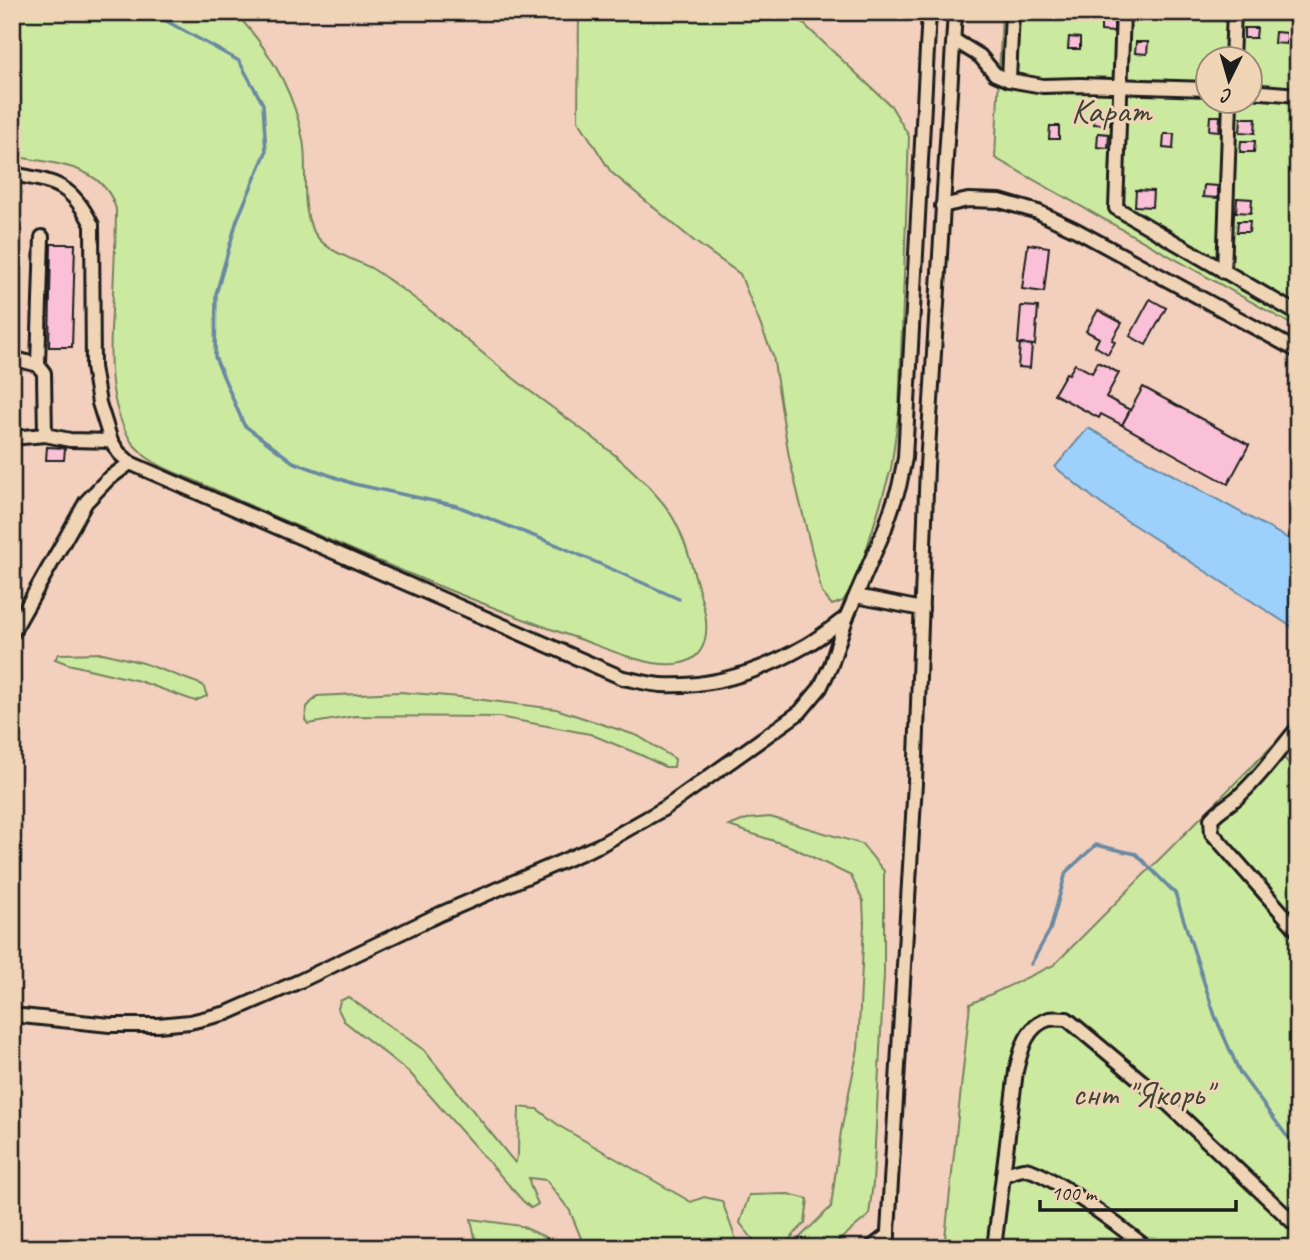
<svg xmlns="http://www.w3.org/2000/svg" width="1310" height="1260" font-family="Caveat,sans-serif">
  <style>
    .green { fill: #cce9a0; stroke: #74825e; stroke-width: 2; fill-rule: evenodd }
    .water { fill: #9dd1fb; stroke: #6989a2; stroke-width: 2 }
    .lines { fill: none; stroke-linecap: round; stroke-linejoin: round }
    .stream { stroke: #6989a2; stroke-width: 3.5 }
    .building { fill: #f9c0d7; stroke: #1c1c1c; stroke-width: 2 }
    .minor-casing { stroke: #1c1c1c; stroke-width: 18 }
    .minor { stroke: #f0d4b6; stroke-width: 12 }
    .labels { text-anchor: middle; stroke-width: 6; stroke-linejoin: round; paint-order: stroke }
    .park-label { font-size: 35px; fill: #3f4536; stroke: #f0d4b6 }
  </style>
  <rect width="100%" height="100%" fill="#f2d0bd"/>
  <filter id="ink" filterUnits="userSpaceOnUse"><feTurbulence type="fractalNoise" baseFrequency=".0143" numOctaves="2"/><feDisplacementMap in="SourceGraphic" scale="14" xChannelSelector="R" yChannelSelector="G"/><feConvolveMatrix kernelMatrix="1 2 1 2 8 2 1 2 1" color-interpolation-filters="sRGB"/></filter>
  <g filter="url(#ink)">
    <g class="green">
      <path d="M12,12h220l4,2c33,35 58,78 67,126 6,30 -6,74 16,99 14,15 34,20 52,29 12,7 23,16 35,24 41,30 80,65 120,96 47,36 99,68 137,115 22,27 30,68 40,102 7,26 5,56 -28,59 -25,3 -66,-14 -90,-23 -108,-37 -212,-82 -316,-127 -26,-12 -52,-23 -78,-35 -16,-6 -33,-13 -46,-23 -2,-2 -10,-10 -12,-12 -29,-43 -23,-100 -20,-149 1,-29 3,-57 3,-86 -13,-46 -64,-45 -104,-53v-5l7,-2 -1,-11 -6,-7z"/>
      <path d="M579,12h212l100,94 18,30 -10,275 -8,58 -33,108 -15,24 -11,4 -10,-12 -33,-136 -16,-101 -33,-82 -46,-33 -83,-69 -33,-52z"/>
      <path d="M1002,12h296v316l-303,-170zM1208,60h42v42h-42z"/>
      <path d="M103,653l40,10 60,22 4,11 -12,5 -56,-20 -71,-17 -13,-5 4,-5z"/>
      <path d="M400,692l59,5 97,12 82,27 37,23 -1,8h-9l-24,-12 -51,-21 -91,-17 -144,-1 -47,8 -3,-4 2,-13 10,-11z"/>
      <path d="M1273,745l25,29v474h-354l26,-244 84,-39z"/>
      <path d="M770,817l92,27 22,27v103l-11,209 -4,32 -39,33h-41l42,-41 10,-76 17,-82 6,-126 -1,-22 -12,-25 -59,-29 -63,-21 18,-7z"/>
      <path d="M348,997l76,53 91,113 3,-9 1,-47 18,2 24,18 130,75 13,-5 18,4 17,47h-154l-15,-37 -24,-31 -17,-2 1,7 8,19 -7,4 -8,-7 -113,-128 -66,-52 -6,-12 2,-8z"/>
      <path d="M788,1194l20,5 -3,24 -22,23 -27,-3 -16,-20 9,-28z"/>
      <path d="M471,1219l50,7 48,22h-88l-5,-6z"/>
    </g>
    <path class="water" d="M1088,428l210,116v87l-197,-127 -46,-37z"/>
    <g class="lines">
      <g class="stream">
        <path d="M150,12l89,49 24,43 3,48 -29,68 -21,74 -1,63 29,68 49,37 61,22 103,22 100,39 122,54"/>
        <path d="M1031,964l19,-34 16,-58 30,-27 40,9 39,39 40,123 25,57 46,62 12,10"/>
      </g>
    </g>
    <g class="building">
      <path d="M1101,20h13v12l-13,-1z"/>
      <path d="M1244,28h13l-1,10h-12z"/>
      <path d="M1275,32l12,1v11l-13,-1z"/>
      <path d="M1069,37l11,1v11h-12z"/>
      <path d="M1136,42h12l-1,12 -12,-1z"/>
      <path d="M1094,111l16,1v13l-16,-1z"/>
      <path d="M1210,116h10l-1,15 -10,-1z"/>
      <path d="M1241,118h15l-1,15 -15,-1z"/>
      <path d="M1050,126h9v13h-10z"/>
      <path d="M1098,133l11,1 -1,14 -11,-1z"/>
      <path d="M1164,134h10l-1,15 -10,-1z"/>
      <path d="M1241,141h14l-1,11h-14z"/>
      <path d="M1204,185l14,1v12l-15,-1z"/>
      <path d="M1136,190l17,1 -1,16 -17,-1z"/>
      <path d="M1237,198l15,1 -1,14 -15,-1z"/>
      <path d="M1238,221h12l-1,11h-12z"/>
      <path d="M51,244h24l-3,103h-23z"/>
      <path d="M1028,244l21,3 -5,45 -22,-3z"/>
      <path d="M1150,299l16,9 -20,37 -16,-9z"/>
      <path d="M1021,306l17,1 -3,38 -17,-1z"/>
      <path d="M1098,310l24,13 -10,17 3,2 -7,12 -13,-8 4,-8 -13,-7z"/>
      <path d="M1020,344l12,1 -2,23 -12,-1z"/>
      <path d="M1098,362l21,11 -13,24 24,13 -8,15 -21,-11 -2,4 -45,-24 12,-21 3,1 6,-10 17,9z"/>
      <path d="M1143,387l106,58 -21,39 -106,-59z"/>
      <path d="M47,447l18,1 -1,12h-18z"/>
    </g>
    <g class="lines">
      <defs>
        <g id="minor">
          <path d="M1123,12l-7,196 182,106"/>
          <path d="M954,40l26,16 15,18 14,6 34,6 37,-1 128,4"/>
          <path d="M1232,60l2,-48"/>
          <path d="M1009,80l3,-68"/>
          <path d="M1250,91l48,4"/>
          <path d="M12,174c43,8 59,9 80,51l1,142 6,36 12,38 8,12 11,10 493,215c12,2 25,6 38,7 51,3 101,-14 146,-40 14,-8 27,-19 40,-28"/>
          <path d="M942,206l26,-6 32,1 38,11 38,18 222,121"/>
          <path d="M1224,272l6,-170"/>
          <path d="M12,358l26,7 6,8 1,62"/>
          <path d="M38,365l4,-128"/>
          <path d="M12,438l33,-3 25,5 41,1"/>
          <path d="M856,596l66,13"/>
          <path d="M12,633l74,-131 21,-22 23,-17"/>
          <path d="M1298,728c-19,22 -36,47 -58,67 -9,9 -21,14 -29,24l1,14 86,98"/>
          <path d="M12,1015l98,10h48l32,-3 37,-9 73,-32 140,-67 160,-69 65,-37 135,-96 20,-24 11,-23 16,-49 37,-85 15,-44 6,-29 24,-446"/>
          <path d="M1003,1175c6,-1 15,-6 21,-6 23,1 103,63 123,79"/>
          <path d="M871,1248l17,-13"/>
          <path d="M887,1248l28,-465 12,-317 28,-454"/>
          <path d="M994,1248l22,-177c5,-21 10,-45 33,-52 6,-1 13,0 18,0l96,80 135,128"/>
        </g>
      </defs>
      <use href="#minor" class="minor-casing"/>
      <use href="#minor" class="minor"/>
    </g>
  </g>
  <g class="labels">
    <g class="park-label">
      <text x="1111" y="122">Карат</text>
      <text x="1142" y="1105">снт "Якорь"</text>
    </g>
  </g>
  <rect width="1310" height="1260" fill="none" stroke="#f0d4b6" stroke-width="42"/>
  <rect x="21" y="21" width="1268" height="1218" fill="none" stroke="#1c1c1c" stroke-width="2.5" filter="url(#ink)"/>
  <g transform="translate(1229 80) rotate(185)"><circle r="33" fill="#f0d4b6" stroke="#9b8a78" stroke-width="2"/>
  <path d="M0-5L12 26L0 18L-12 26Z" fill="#1c1c1c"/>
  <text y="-10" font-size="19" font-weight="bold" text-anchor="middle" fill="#1c1c1c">С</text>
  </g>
  <path d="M1040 1200v10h196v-10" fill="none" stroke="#1c1c1c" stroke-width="3.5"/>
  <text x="1051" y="1200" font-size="21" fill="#1c1c1c" stroke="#f0d4b6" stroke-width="5" paint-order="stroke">100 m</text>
</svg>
